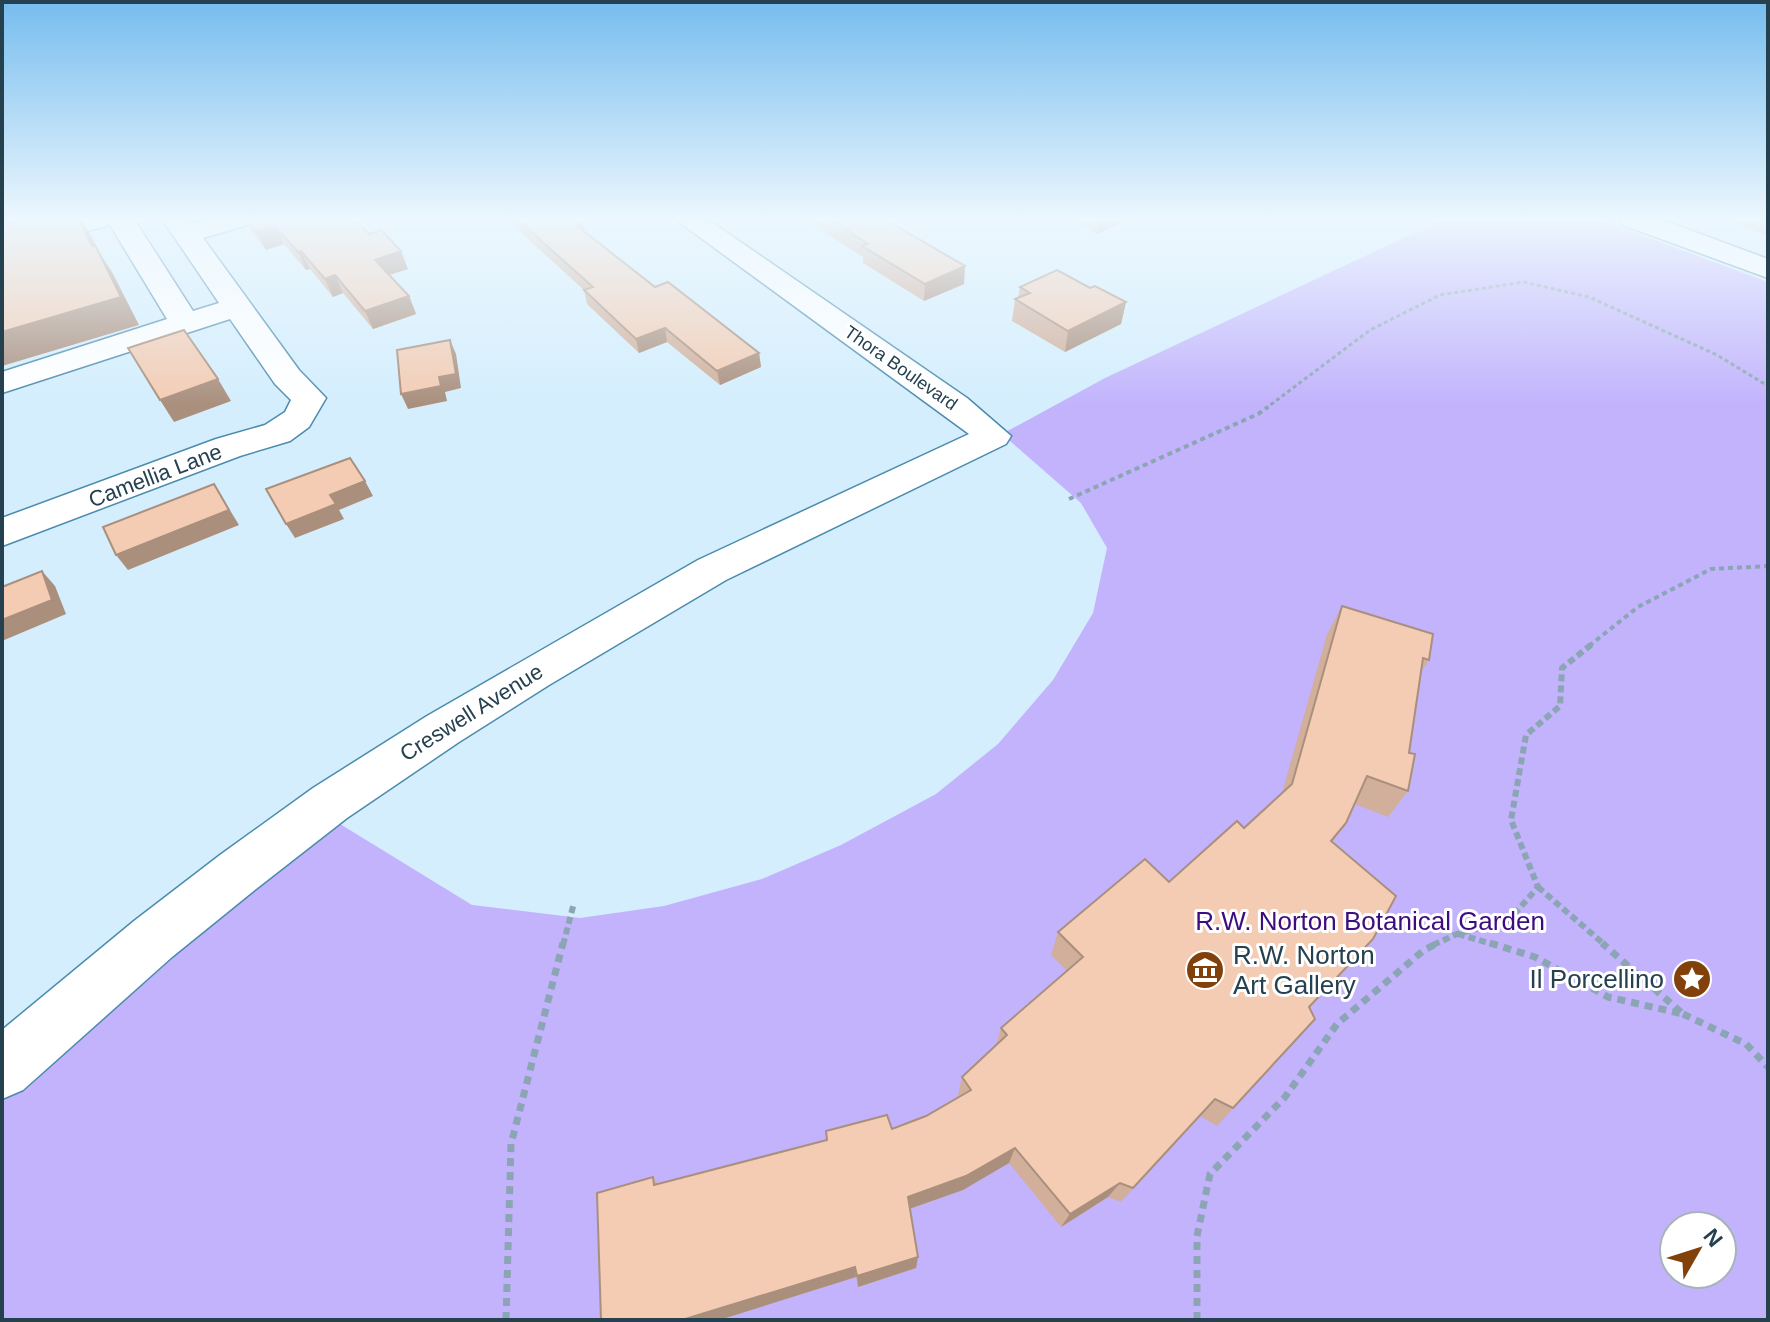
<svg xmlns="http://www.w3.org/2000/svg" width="1770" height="1322" font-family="Helvetica,sans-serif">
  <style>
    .green { fill: #c2b3fc; fill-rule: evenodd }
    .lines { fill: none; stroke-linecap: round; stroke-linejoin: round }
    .minor-casing { stroke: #4b8bad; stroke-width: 3 }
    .path-far3 { stroke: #8ba5b4; stroke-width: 3; stroke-dasharray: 4 3; stroke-linecap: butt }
    .path-far2 { stroke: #8ba5b4; stroke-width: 4; stroke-dasharray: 5 4; stroke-linecap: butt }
    .path-far1 { stroke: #8ba5b4; stroke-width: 6; stroke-dasharray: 7 4; stroke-linecap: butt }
    .path { stroke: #8ba5b4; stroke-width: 7; stroke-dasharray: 8 6; stroke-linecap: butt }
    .minor { fill: #fff; fill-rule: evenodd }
    .wall { fill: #d1af9a }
    .shaded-wall { fill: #aa8f7d }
    .building { fill: #f3ccb3; stroke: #aa8f7d; stroke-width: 2 }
    .labels { text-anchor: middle; stroke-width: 6; stroke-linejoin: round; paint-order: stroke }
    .far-street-label { font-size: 18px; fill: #25404f; stroke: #fff }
    .street-label { font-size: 22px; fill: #25404f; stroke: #fff }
    .near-park-label { font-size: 26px; fill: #3d0c7f; stroke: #fff }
    .near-poi-label { font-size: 26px; fill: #25404f; stroke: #fff; text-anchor: start }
  </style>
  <rect width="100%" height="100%" fill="#d4eefd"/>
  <path class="green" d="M1444,219h154l170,63v1038h-1766v-231l325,-273 145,89 108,13 84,-12 98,-27 79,-34 95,-51 62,-50 55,-64 40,-67 14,-65 -26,-45 -79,-69 103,-56zM1674,1226h48v48h-48z"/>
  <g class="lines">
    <defs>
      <g id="minor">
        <path d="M67,219h67l59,92 26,-8 -57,-84h27l3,5 14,-5h45l-3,6 -45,13 96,132 27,28 -17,29 -19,14 -50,15 -238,90v-28l214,-79 49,-14 20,-13 6,-12 -16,-16 -45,-65 -228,74v-21l165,-53 -57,-94 -108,29v-17z"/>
        <path d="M675,219h32l260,179 44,38 -5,8 -280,136 -177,105 -90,57 -112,76 -91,71 -84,68 -149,133 -21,9v-69l132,-109 86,-66 93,-67 114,-72 271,-156 271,-126z"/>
        <path d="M1620,219h40l108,40v19l-145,-53z"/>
      </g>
    </defs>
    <use href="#minor" class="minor-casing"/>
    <path class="path-far3" d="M1265,409l105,-79 70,-35 84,-13 65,15 128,58 51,31"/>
    <g class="path-far2">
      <path d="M1069,499l189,-85 10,-7"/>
      <path d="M1589,646l49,-39 73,-38 57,-3"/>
    </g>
    <g class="path-far1">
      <path d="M1538,887l67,58"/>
      <path d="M1458,934l38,11"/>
      <path d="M563,945l11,-42"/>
      <path d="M1433,945l24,-11 52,-14 29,-33 -27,-67 15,-85 34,-29 2,-38 30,-24"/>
    </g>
    <g class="path">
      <path d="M1490,943l45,14 73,40 75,17 -81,-71"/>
      <path d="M1683,1014l63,30 22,23"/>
      <path d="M506,1320l5,-176 52,-201"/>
      <path d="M1197,1320v-84l13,-62 75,-77 52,-73 87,-74 14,-7"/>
    </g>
    <use href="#minor" class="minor"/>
  </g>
  <g class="wall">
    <path d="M244,219h110l54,50 -19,6 20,21 7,18 -43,15 -30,-36 -10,4 -23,-28 -4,1 -22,-26 -18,6 -17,-22z"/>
    <path d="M506,219h72l4,4 3,9 70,55 104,66 2,14 -41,18 -53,-43 -28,11 -52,-49 -3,-14z"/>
    <path d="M804,219h80l80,65 -40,17 -61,-38v-6z"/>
    <path d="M1069,219h61l-33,15z"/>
    <path d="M1736,219h32v17l-35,-13z"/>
    <path d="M1020,287l70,1 36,14 -5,22 -56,28 -53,-31 3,-22 3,-1z"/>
    <path d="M1342,606l87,54 -8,12 -12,81 -1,38 -20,26 -33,-13 -22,38 20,120 -44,46 6,11 -98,107 -17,-10 -79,86 -13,-5 -47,30 -52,-64 -46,27 -53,19 8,48 -2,11 -58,19 -2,-10 -137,43h-118l52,-143 5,7 234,-55 34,-13 33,-20 -1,-1 4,-18 34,-32 5,-17 66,-57 -16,-16 7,-23 111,-50 75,-54 38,-35 45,-159z"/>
  </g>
  <g class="shaded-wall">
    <path d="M79,219h2l9,14 7,16 15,23 27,53 -137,41v-34l90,-86z"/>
    <path d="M1101,219h29l-33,15 3,-14z"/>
    <path d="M582,223l4,13 -10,-11z"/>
    <path d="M276,227l8,17 -18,6 -9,-18z"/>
    <path d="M301,251l9,18 -4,1 -8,-18z"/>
    <path d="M401,251l7,18 -26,8 -7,-17z"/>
    <path d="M965,266l-1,18 -40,17 1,-17z"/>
    <path d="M335,275l8,18 -10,4 -8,-18z"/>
    <path d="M409,296l7,18 -43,15 -8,-18z"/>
    <path d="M1126,302l-5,22 -56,28 3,-21z"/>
    <path d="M665,328l2,14 -28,11 -3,-14z"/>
    <path d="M450,340l6,14 5,34 -16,4 2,9 -39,8 -7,-15 38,-17z"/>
    <path d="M759,353l2,14 -41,18 -3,-14z"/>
    <path d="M218,379l13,22 -57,21 -14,-22z"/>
    <path d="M365,481l8,15 -34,14 5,9 -49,19 -9,-14 44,-29z"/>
    <path d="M214,484l25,41 -111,45 -12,-15z"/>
    <path d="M42,571l13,15 11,28 -64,27v-21z"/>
    <path d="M1015,1148l-6,15 -46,27 -57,20 2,-13z"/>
    <path d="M1120,1183l-12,14 -47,30 9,-13z"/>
    <path d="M918,1257l-2,11 -58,19 -1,-11z"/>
    <path d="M855,1267l1,10 -137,43h-37z"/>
  </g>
  <g class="building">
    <path d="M24,219h55l13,27 3,-1 26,52 -119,35v-107z"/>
    <path d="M247,219h107l15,15 12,-4 20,21 -26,9 34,36 -44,15 -30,-36 -10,4 -24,-28 -3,1 -22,-25 -19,5z"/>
    <path d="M517,219h61l4,4 -6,2 79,62 13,-5 91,71 -42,18 -52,-43 -29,11 -52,-49 9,-3z"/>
    <path d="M830,219h54l81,47 -40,18 -63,-38 6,-2z"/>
    <path d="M1057,270l33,18 5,-2 31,16 -58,29 -53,-32 15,-6 -10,-6z"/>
    <path d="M184,330l34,49 -58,21 -32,-52z"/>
    <path d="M450,340l6,34 -17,3 2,9 -40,8 -4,-44z"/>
    <path d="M350,458l15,23 -35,14 6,9 -50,20 -20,-35z"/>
    <path d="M214,484l15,26 -113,45 -13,-28z"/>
    <path d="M42,571l10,29 -50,20v-33z"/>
    <path d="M1342,606l91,28 -4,26 -6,-2 -14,95 6,1 -7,37 -41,-15 -21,47 -15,18 65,55 -23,43 -64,68 6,12 -82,89 -18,-9 -82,89 -13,-5 -50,31 -55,-66 -49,28 -58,21 10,60 -61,19 -2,-9 -173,53h-81l-4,-127 56,-16 1,8 173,-45 -1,-9 61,-16 5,14 34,-13 45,-26 -9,-13 45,-42 -6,-7 82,-71 -25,-25 87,-73 24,23 68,-61 7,7 48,-44z"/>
  </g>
  <linearGradient id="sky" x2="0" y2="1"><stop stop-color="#76bcee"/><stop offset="0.54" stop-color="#ecf7fe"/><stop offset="1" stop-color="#ecf7fe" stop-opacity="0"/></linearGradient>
  <rect width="1770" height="405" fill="url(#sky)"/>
  <defs>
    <symbol id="museum-disc" viewBox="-11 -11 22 22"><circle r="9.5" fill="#82410b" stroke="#fff"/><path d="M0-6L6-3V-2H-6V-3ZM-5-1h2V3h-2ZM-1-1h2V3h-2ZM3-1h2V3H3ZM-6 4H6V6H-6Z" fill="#fff"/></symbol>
    <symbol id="sight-disc" viewBox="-11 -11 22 22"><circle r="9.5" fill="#82410b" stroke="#fff"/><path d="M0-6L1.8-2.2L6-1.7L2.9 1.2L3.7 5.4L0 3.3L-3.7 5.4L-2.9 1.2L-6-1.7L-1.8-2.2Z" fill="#fff"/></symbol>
  </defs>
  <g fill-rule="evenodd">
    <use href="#museum-disc" x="1183" y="948" width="44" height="44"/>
    <use href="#sight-disc" x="1670" y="957" width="44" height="44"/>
  </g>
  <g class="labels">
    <g class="far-street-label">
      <text transform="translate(901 368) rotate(35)" y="6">Thora Boulevard</text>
    </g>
    <g class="street-label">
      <text transform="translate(155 475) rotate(-21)" y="8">Camellia Lane</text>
      <text transform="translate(471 712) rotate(-32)" y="8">Creswell Avenue</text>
    </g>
    <g class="near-park-label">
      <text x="1370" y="930">R.W. Norton Botanical Garden</text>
    </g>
    <g class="near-poi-label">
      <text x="1233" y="964">R.W. Norton<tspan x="1233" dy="30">Art Gallery</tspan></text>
      <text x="1664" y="988" text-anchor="end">Il Porcellino</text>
    </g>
  </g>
  <rect width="1770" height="1322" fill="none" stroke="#25404f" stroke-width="8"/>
  <g transform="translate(1698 1250) rotate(51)"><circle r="38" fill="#ffffff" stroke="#a8b3b9" stroke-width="2"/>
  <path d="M0-6L14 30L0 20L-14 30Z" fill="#82410b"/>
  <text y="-12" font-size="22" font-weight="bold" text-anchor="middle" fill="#25404f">N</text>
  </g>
</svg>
